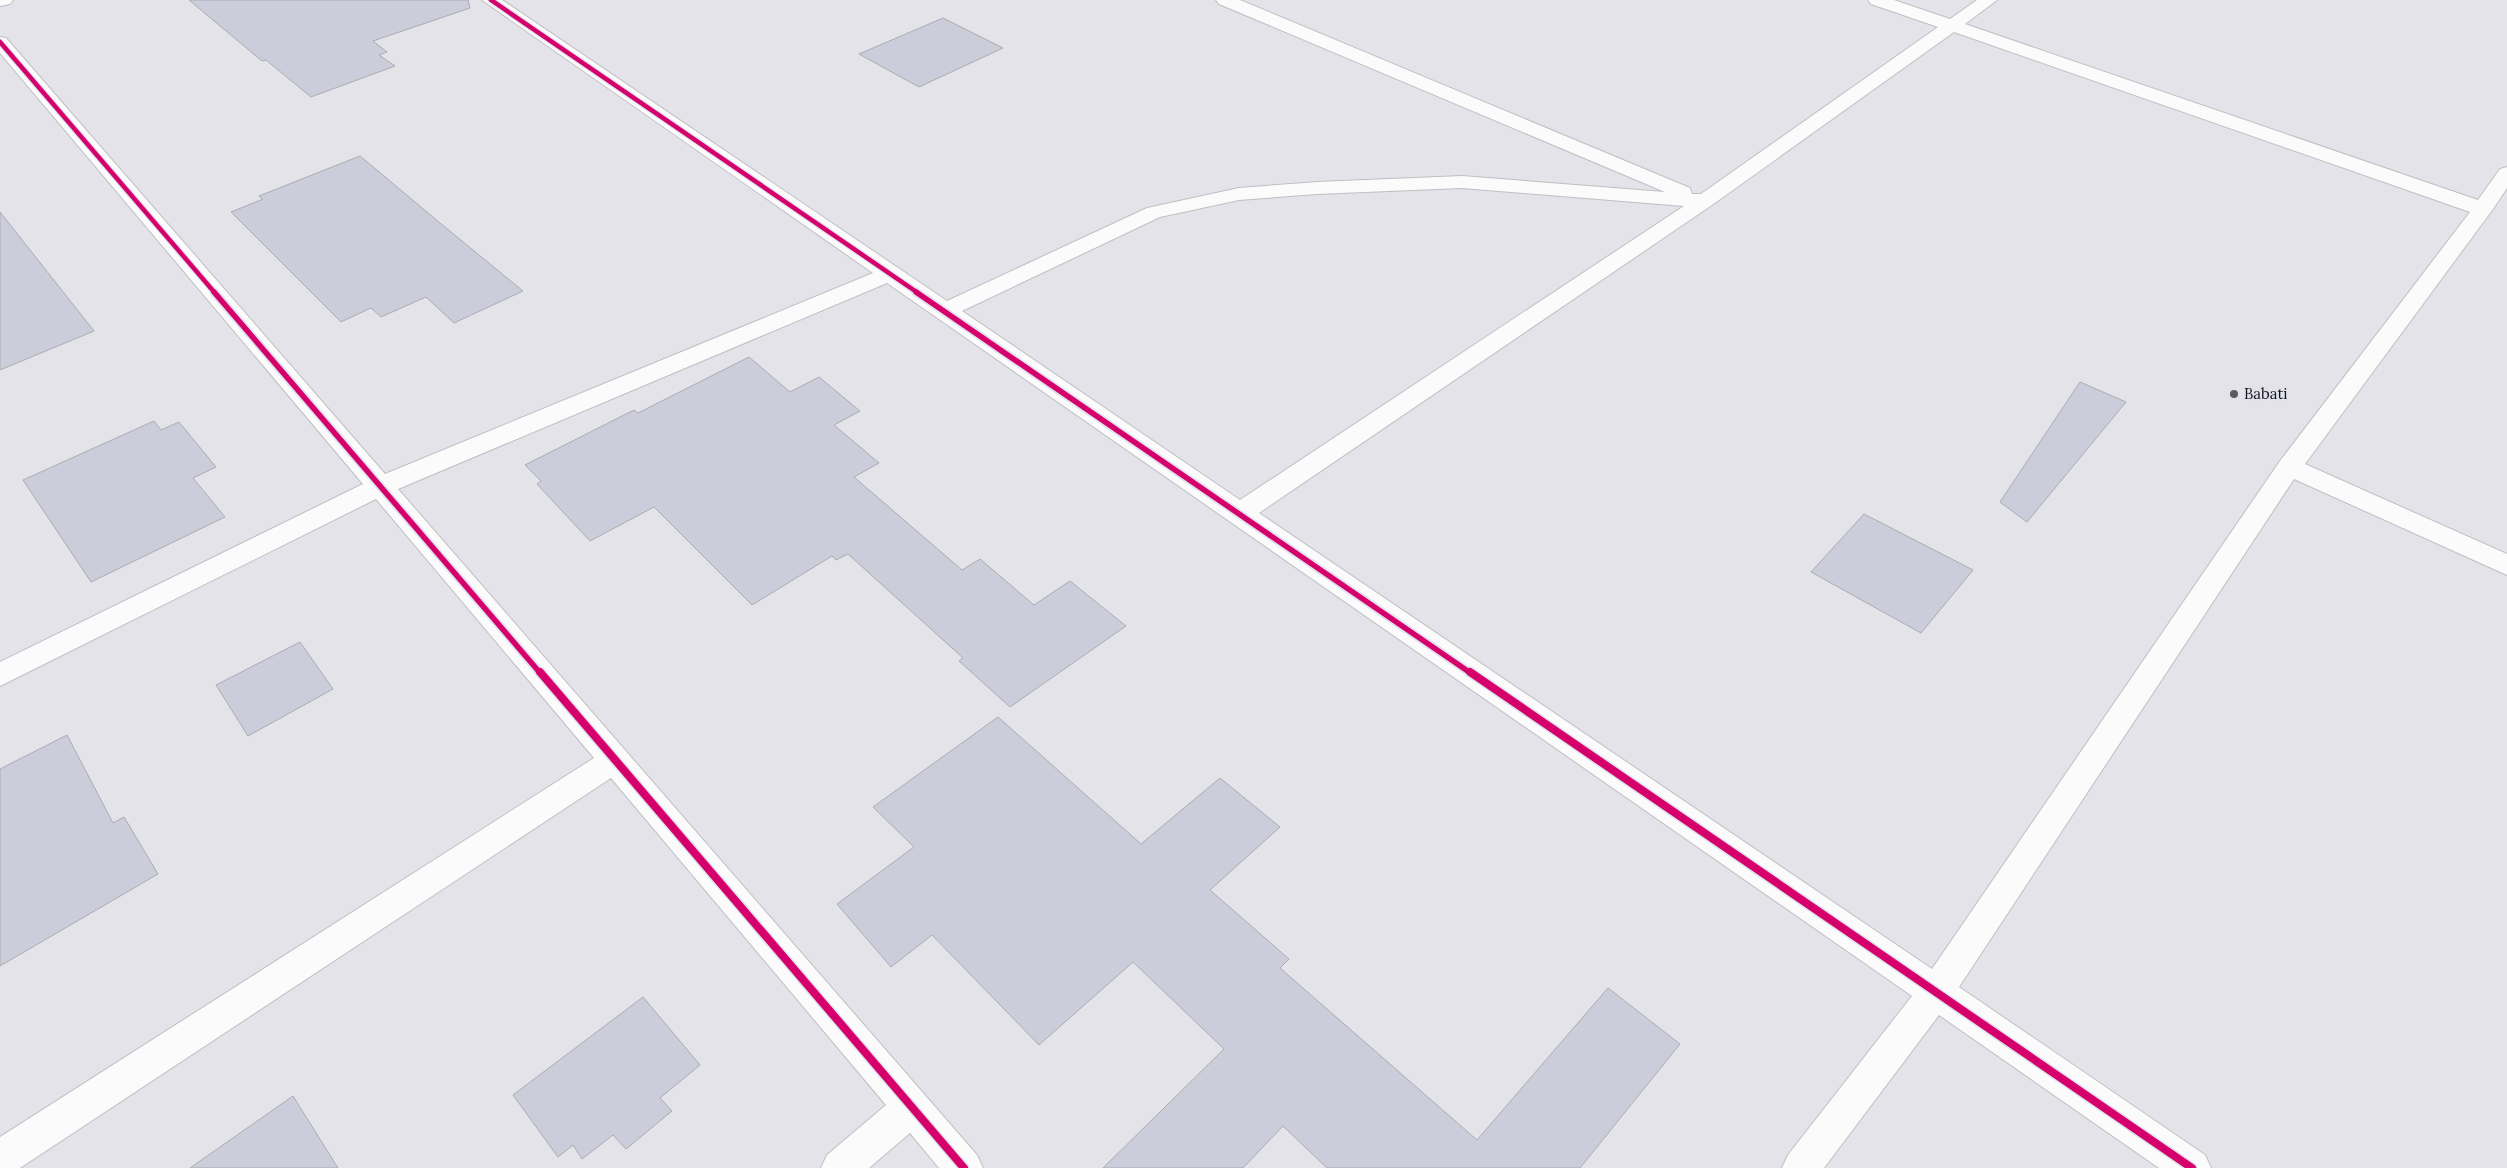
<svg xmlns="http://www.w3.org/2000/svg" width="2507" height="1168" font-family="Lora,serif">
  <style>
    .building { fill: #cccdda; stroke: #ababb0 }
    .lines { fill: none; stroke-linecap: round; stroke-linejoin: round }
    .minor-casing { stroke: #bfbfc3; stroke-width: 2 }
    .minor { fill: #fbfbfc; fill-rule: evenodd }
    .cycleway-far2-casing { stroke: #e0e1ec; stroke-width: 7 }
    .cycleway-far1-casing { stroke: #e0e1ec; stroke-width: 9 }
    .cycleway-casing { stroke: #e0e1ec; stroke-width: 11 }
    .cycleway-far2 { stroke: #d6006c; stroke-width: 4.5 }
    .cycleway-far1 { stroke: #d6006c; stroke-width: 5.5 }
    .cycleway { stroke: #d6006c; stroke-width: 8 }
    .poi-dot { fill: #5b5b60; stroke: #e0e1ec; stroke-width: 2 }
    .labels { text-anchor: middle; stroke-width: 4; stroke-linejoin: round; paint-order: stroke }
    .poi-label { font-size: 15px; fill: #121216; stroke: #e0e1ec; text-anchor: start }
  </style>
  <rect width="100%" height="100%" fill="#e3e3e9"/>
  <g class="building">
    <path d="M189,0h279l2,8 -97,33 14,11 -8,3 16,11 -84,31 -45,-37 -4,1z"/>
    <path d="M943,18l60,30 -84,39 -60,-33z"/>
    <path d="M360,156l80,67 83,68 -69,32 -28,-26 -45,20 -10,-9 -30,14 -110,-110 32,-13 -4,-3z"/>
    <path d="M0,212l94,119 -94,39z"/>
    <path d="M749,357l41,35 29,-15 41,34 -26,14 45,38 -25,14 108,93 18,-11 54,46 36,-24 56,45 -116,81 -51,-46 4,-3 -115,-104 -12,6 -4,-4 -80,49 -98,-98 -64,34 -53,-57 4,-3 -16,-16 109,-55 4,3z"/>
    <path d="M2080,382l46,20 -99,120 -27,-20z"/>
    <path d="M154,421l7,9 18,-8 37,45 -23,11 32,39 -134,65 -68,-102z"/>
    <path d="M1864,514l109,56 -52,63 -110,-61z"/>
    <path d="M300,642l33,47 -85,47 -32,-51z"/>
    <path d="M998,717l143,127 79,-66 60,49 -70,63 79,69 -9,9 197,172 131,-152 72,56 -100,124h-253l-44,-42 -40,42h-140l121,-119 -91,-87 -94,83 -107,-110 -41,32 -54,-63 77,-57 -41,-40z"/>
    <path d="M67,735l46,88 11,-6 34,57 -158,92v-197z"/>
    <path d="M643,997l57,68 -40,33 12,13 -46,38 -13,-14 -31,24 -9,-14 -15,12 -45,-62z"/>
    <path d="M293,1096l45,72h-148z"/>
  </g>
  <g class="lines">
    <defs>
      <g id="minor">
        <path d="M0,0h13l-3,4 -10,2z"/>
        <path d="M482,0h20l445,301 200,-93 92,-20 78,-6 145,-6 203,16 -446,-188 -3,-4h24l450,188 2,6h9l237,-167 -67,-23 -3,-4h26l56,19 27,-19h20l-32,24 513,176 22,-31 7,-2v21l-14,21 -188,255 202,90v21l-213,-96 -335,508 246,168 6,13h-52l-220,-153 -115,153h-42l6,-13 124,-159 -1025,-713 -489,206 579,666 6,13h-44l-29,-35 -41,35h-48l6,-13 59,-50 -275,-327 -591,390h-20v-31l594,-379 -218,-259 -376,187v-24l363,-178 -363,-431v-16l6,1 379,436 488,-201zM1954,32l516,180 -190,249 -348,508 -673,-456 453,-308zM1462,188l222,18 -444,294 -278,-189 198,-94 79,-17 78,-6z"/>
      </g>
    </defs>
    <use href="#minor" class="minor-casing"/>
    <use href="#minor" class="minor"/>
    <defs>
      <g id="cycleway-far2">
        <path d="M491,0l427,293"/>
        <path d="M0,42l215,251"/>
      </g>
      <g id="cycleway-far1">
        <path d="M214,292l327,382"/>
        <path d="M916,292l556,382"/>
      </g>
      <g id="cycleway">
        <path d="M540,672l424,496"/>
        <path d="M1470,672l722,496"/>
      </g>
    </defs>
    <use href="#cycleway-far2" class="cycleway-far2-casing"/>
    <use href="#cycleway-far1" class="cycleway-far1-casing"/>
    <use href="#cycleway" class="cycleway-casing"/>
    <use href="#cycleway-far2" class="cycleway-far2"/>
    <use href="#cycleway-far1" class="cycleway-far1"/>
    <use href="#cycleway" class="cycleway"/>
  </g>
  <circle class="poi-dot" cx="2234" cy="394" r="5"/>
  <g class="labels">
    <g class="poi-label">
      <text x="2244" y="399">Babati</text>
    </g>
  </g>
</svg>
